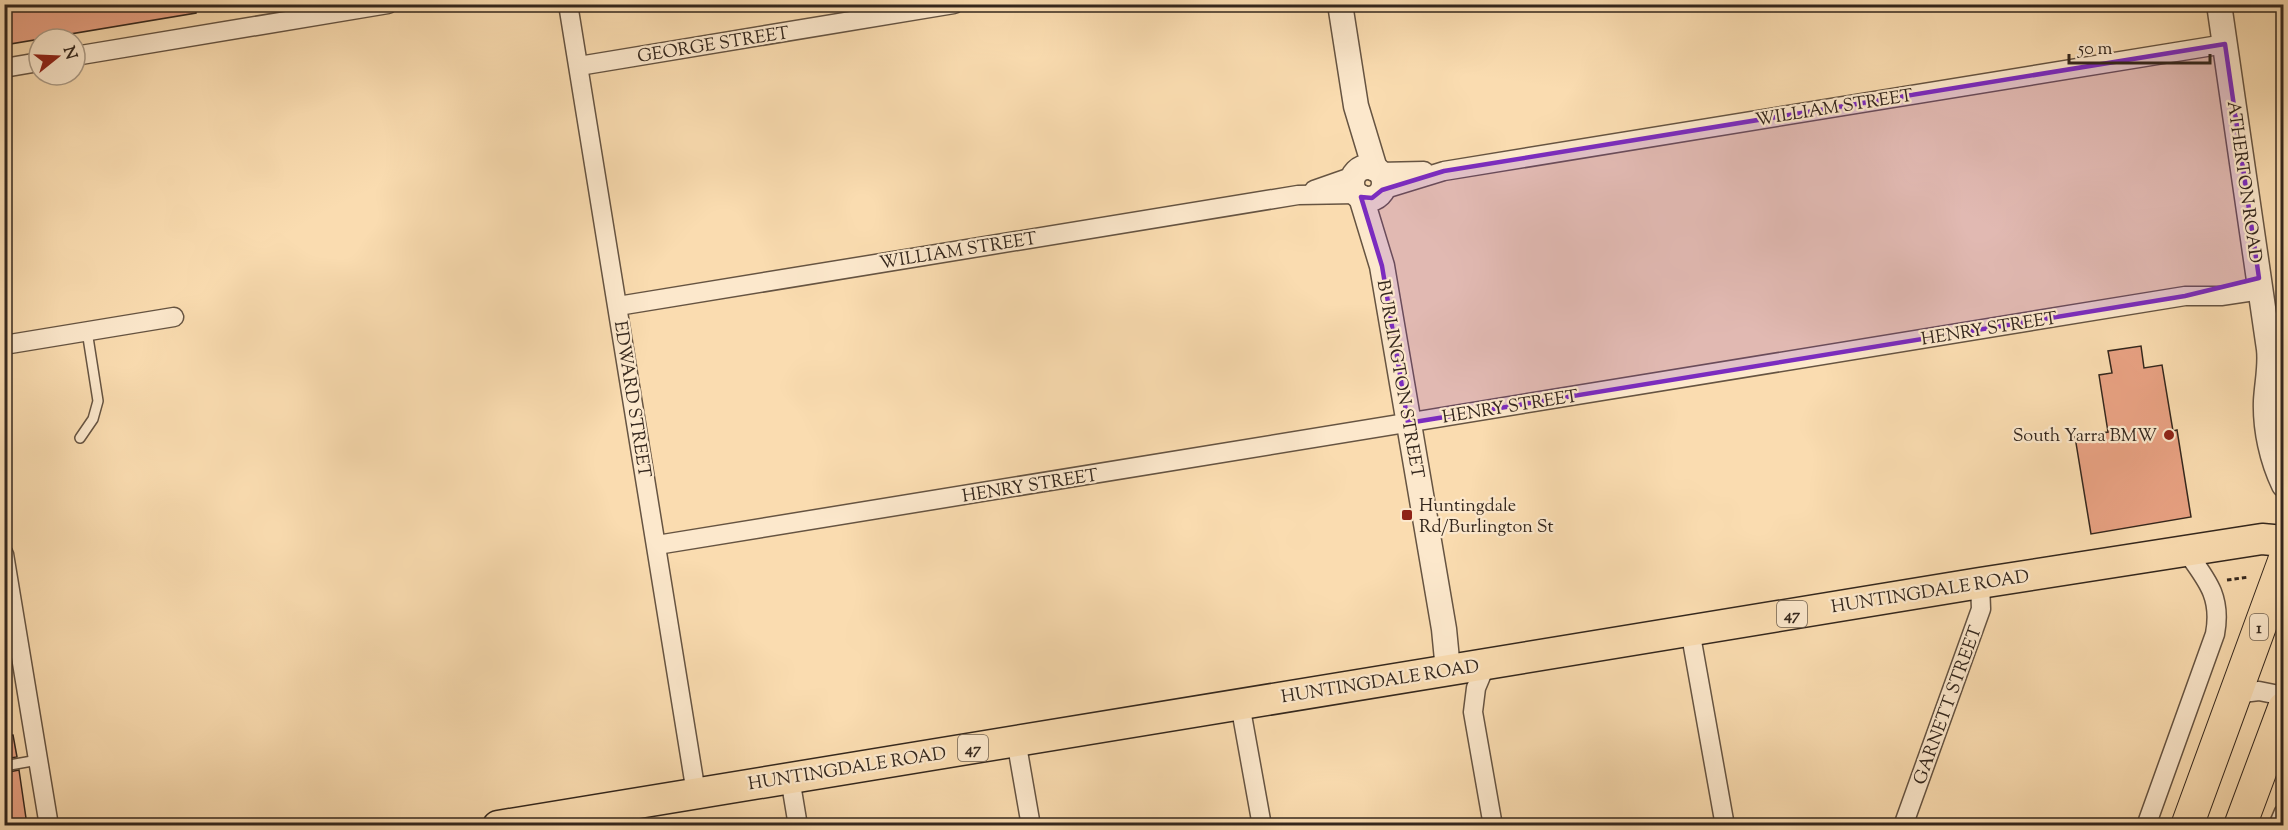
<svg xmlns="http://www.w3.org/2000/svg" width="2288" height="830" font-family="'Sorts Mill Goudy',serif">
  <style>
    .building { fill: #e9a283; stroke: #34271d; stroke-width: 1.5 }
    .lines { fill: none; stroke-linecap: round; stroke-linejoin: round }
    .service-casing { stroke: #665442; stroke-width: 12 }
    .minor-casing { stroke: #665442; stroke-width: 21 }
    .tertiary-casing { stroke: #665442; stroke-width: 27 }
    .primary-casing { stroke: #34271d; stroke-width: 33 }
    .trunk-casing { stroke: #34271d; stroke-width: 34 }
    .path { stroke: #34271d; stroke-width: 3; stroke-dasharray: 4.5 3; stroke-linecap: butt }
    .service { stroke: #fce8cc; stroke-width: 9 }
    .minor { stroke: #fce8cc; stroke-width: 18 }
    .tertiary { stroke: #fce8cc; stroke-width: 24 }
    .primary { stroke: #fadcb0; stroke-width: 30 }
    .trunk { stroke: #fadcb0; stroke-width: 32 }
    .marked { fill: #7b2cbf; fill-opacity: 0.2; stroke: #7b2cbf; stroke-width: 4.5; stroke-linejoin: round }
    .poi-dot { fill: #8f2418; stroke: #fce8cc; stroke-width: 2 }
    .labels { text-anchor: middle; stroke-width: 4.5; stroke-linejoin: round; paint-order: stroke }
    .shield { fill: #fce8cc; stroke: #706152; stroke-width: 1.5 }
    .shield-label { font-size: 16px; font-weight: bold; fill: #34271d }
    .street-label { font-size: 18px; fill: #34271d; stroke: #fce8cc }
    .poi-label { font-size: 18px; fill: #34271d; stroke: #fce8cc; text-anchor: end }
  </style>
  <rect width="100%" height="100%" fill="#fadcb0"/>
  <filter id="stains"><feTurbulence type="fractalNoise" baseFrequency=".00333" numOctaves="4"/><feColorMatrix values="0 0 0 0 .2 0 0 0 0 .09 0 0 0 0 .02 0 0 0 .5 -.17"/></filter>
  <radialGradient id="worn" r=".72"><stop offset=".6" stop-color="#630" stop-opacity="0"/><stop offset="1" stop-color="#630" stop-opacity=".3"/></radialGradient>
  <g class="building">
    <path d="M4,4h192v9l-192,32z"/>
    <path d="M2141,346l3,22 18,-3 11,66 4,-1 14,87 -100,17 -16,-97 33,-5 -9,-57 13,-2 -4,-22z"/>
    <path d="M13,735l4,22 -13,2v-23z"/>
    <path d="M19,770l8,55h-23v-52z"/>
  </g>
  <g class="lines">
    <defs>
      <g id="service">
        <path d="M80,438l13,-19 5,-18 -11,-70"/>
        <path d="M4,766l34,-6"/>
      </g>
      <g id="minor">
        <path d="M568,4l128,789"/>
        <path d="M75,56l313,-52"/>
        <path d="M579,66l375,-62"/>
        <path d="M4,68l35,-6"/>
        <path d="M1379,172l45,-1"/>
        <path d="M1314,190l40,-14"/>
        <path d="M1382,190l62,-19 781,-127"/>
        <path d="M618,306l680,-111 59,-1"/>
        <path d="M4,345l170,-28"/>
        <path d="M657,545l1528,-249h36l40,-6"/>
        <path d="M4,554l45,272"/>
        <path d="M1690,630l35,196"/>
        <path d="M1486,664l-10,24 -3,24 20,114"/>
        <path d="M2234,694l25,-3 25,5"/>
        <path d="M1240,704l22,122"/>
        <path d="M1016,740l15,86"/>
        <path d="M790,778l8,48"/>
        <path d="M1903,826l78,-217 -1,-26"/>
        <path d="M2146,826l69,-192c7,-37 -8,-54 -29,-83"/>
        <path d="M2278,826l6,-14"/>
      </g>
      <g id="tertiary">
        <path d="M1340,4l16,102 19,63"/>
        <path d="M2219,4l50,345c2,17 -2,34 -3,52 -1,28 6,59 18,84"/>
        <circle cx="1368" cy="183" r="16"/>
        <path d="M1361,197l21,69 62,363 4,41"/>
      </g>
      <path id="primary" d="M498,826l1482,-243 282,-44 22,2"/>
      <g id="trunk">
        <path d="M2187,826l97,-265"/>
        <path d="M2240,826l44,-118"/>
      </g>
    </defs>
    <use href="#service" class="service-casing"/>
    <use href="#minor" class="minor-casing"/>
    <use href="#tertiary" class="tertiary-casing"/>
    <use href="#primary" class="primary-casing"/>
    <use href="#trunk" class="trunk-casing"/>
    <path class="path" d="M2227,580l22,-3"/>
    <use href="#service" class="service"/>
    <use href="#minor" class="minor"/>
    <use href="#tertiary" class="tertiary"/>
    <use href="#primary" class="primary"/>
    <use href="#trunk" class="trunk"/>
  </g>
  <path class="marked" d="M2225,44l34,234 -74,18 -777,127 -26,-157 -21,-69 11,1 10,-8 62,-19z"/>
  <g class="poi-dot">
    <circle cx="2169" cy="435" r="6"/>
    <rect x="1401" y="509" width="12" height="12" rx="3"/>
  </g>
  <g class="labels">
    <g class="shield">
      <rect x="1777" y="601" width="30" height="26" rx="4.5"/>
      <rect x="2250" y="614" width="18" height="26" rx="4.5"/>
      <rect x="958" y="735" width="30" height="26" rx="4.5"/>
    </g>
    <g class="shield-label">
      <text x="1792" y="620">47</text>
      <text x="2259" y="633">1</text>
      <text x="973" y="754">47</text>
    </g>
    <g class="street-label">
      <text transform="translate(713 44) rotate(-9)" y="6">GEORGE STREET</text>
      <text transform="translate(1834 107) rotate(-9)" y="6">WILLIAM STREET</text>
      <text transform="translate(2245 182) rotate(82)" y="6">ATHERTON ROAD</text>
      <text transform="translate(958 250) rotate(-9)" y="6">WILLIAM STREET</text>
      <text transform="translate(1989 328) rotate(-9)" y="6">HENRY STREET</text>
      <text transform="translate(1401 379) rotate(80)" y="6">BURLINGTON STREET</text>
      <text transform="translate(633 399) rotate(81)" y="6">EDWARD STREET</text>
      <text transform="translate(1510 406) rotate(-9)" y="6">HENRY STREET</text>
      <text transform="translate(1030 485) rotate(-9)" y="6">HENRY STREET</text>
      <text transform="translate(1930 591) rotate(-9)" y="6">HUNTINGDALE ROAD</text>
      <text transform="translate(1380 681) rotate(-9)" y="6">HUNTINGDALE ROAD</text>
      <text transform="translate(1947 705) rotate(-70)" y="6">GARNETT STREET</text>
      <text transform="translate(847 768) rotate(-9)" y="6">HUNTINGDALE ROAD</text>
    </g>
    <g class="poi-label">
      <text x="2157" y="441">South Yarra BMW</text>
      <text x="1419" y="511" text-anchor="start">Huntingdale<tspan x="1419" dy="21">Rd/Burlington St</tspan></text>
    </g>
  </g>
  <rect width="2288" height="830" fill="none" stroke="#fadcb0" stroke-width="24"/>
  <rect x="6" y="6" width="2276" height="818" fill="none" stroke="#34271d" stroke-width="3"/>
  <rect x="12" y="12" width="2264" height="806" fill="none" stroke="#34271d" stroke-width="1.5"/>
  <g transform="translate(57 57) rotate(72)"><circle r="28" fill="#fce8cc" stroke="#ac9b86" stroke-width="1.5"/>
  <path d="M0-4.5L10 22L0 15L-10 22Z" fill="#8f2418"/>
  <text y="-9" font-size="16" font-weight="bold" text-anchor="middle" fill="#34271d">N</text>
  </g>
  <path d="M2069 54v9h141v-9" fill="none" stroke="#34271d" stroke-width="3"/>
  <text x="2078" y="54" font-size="18" fill="#34271d" stroke="#fce8cc" stroke-width="4.5" paint-order="stroke">50 m</text>
  <rect width="100%" height="100%" filter="url(#stains)"/>
  <rect width="100%" height="100%" fill="url(#worn)"/>
</svg>
